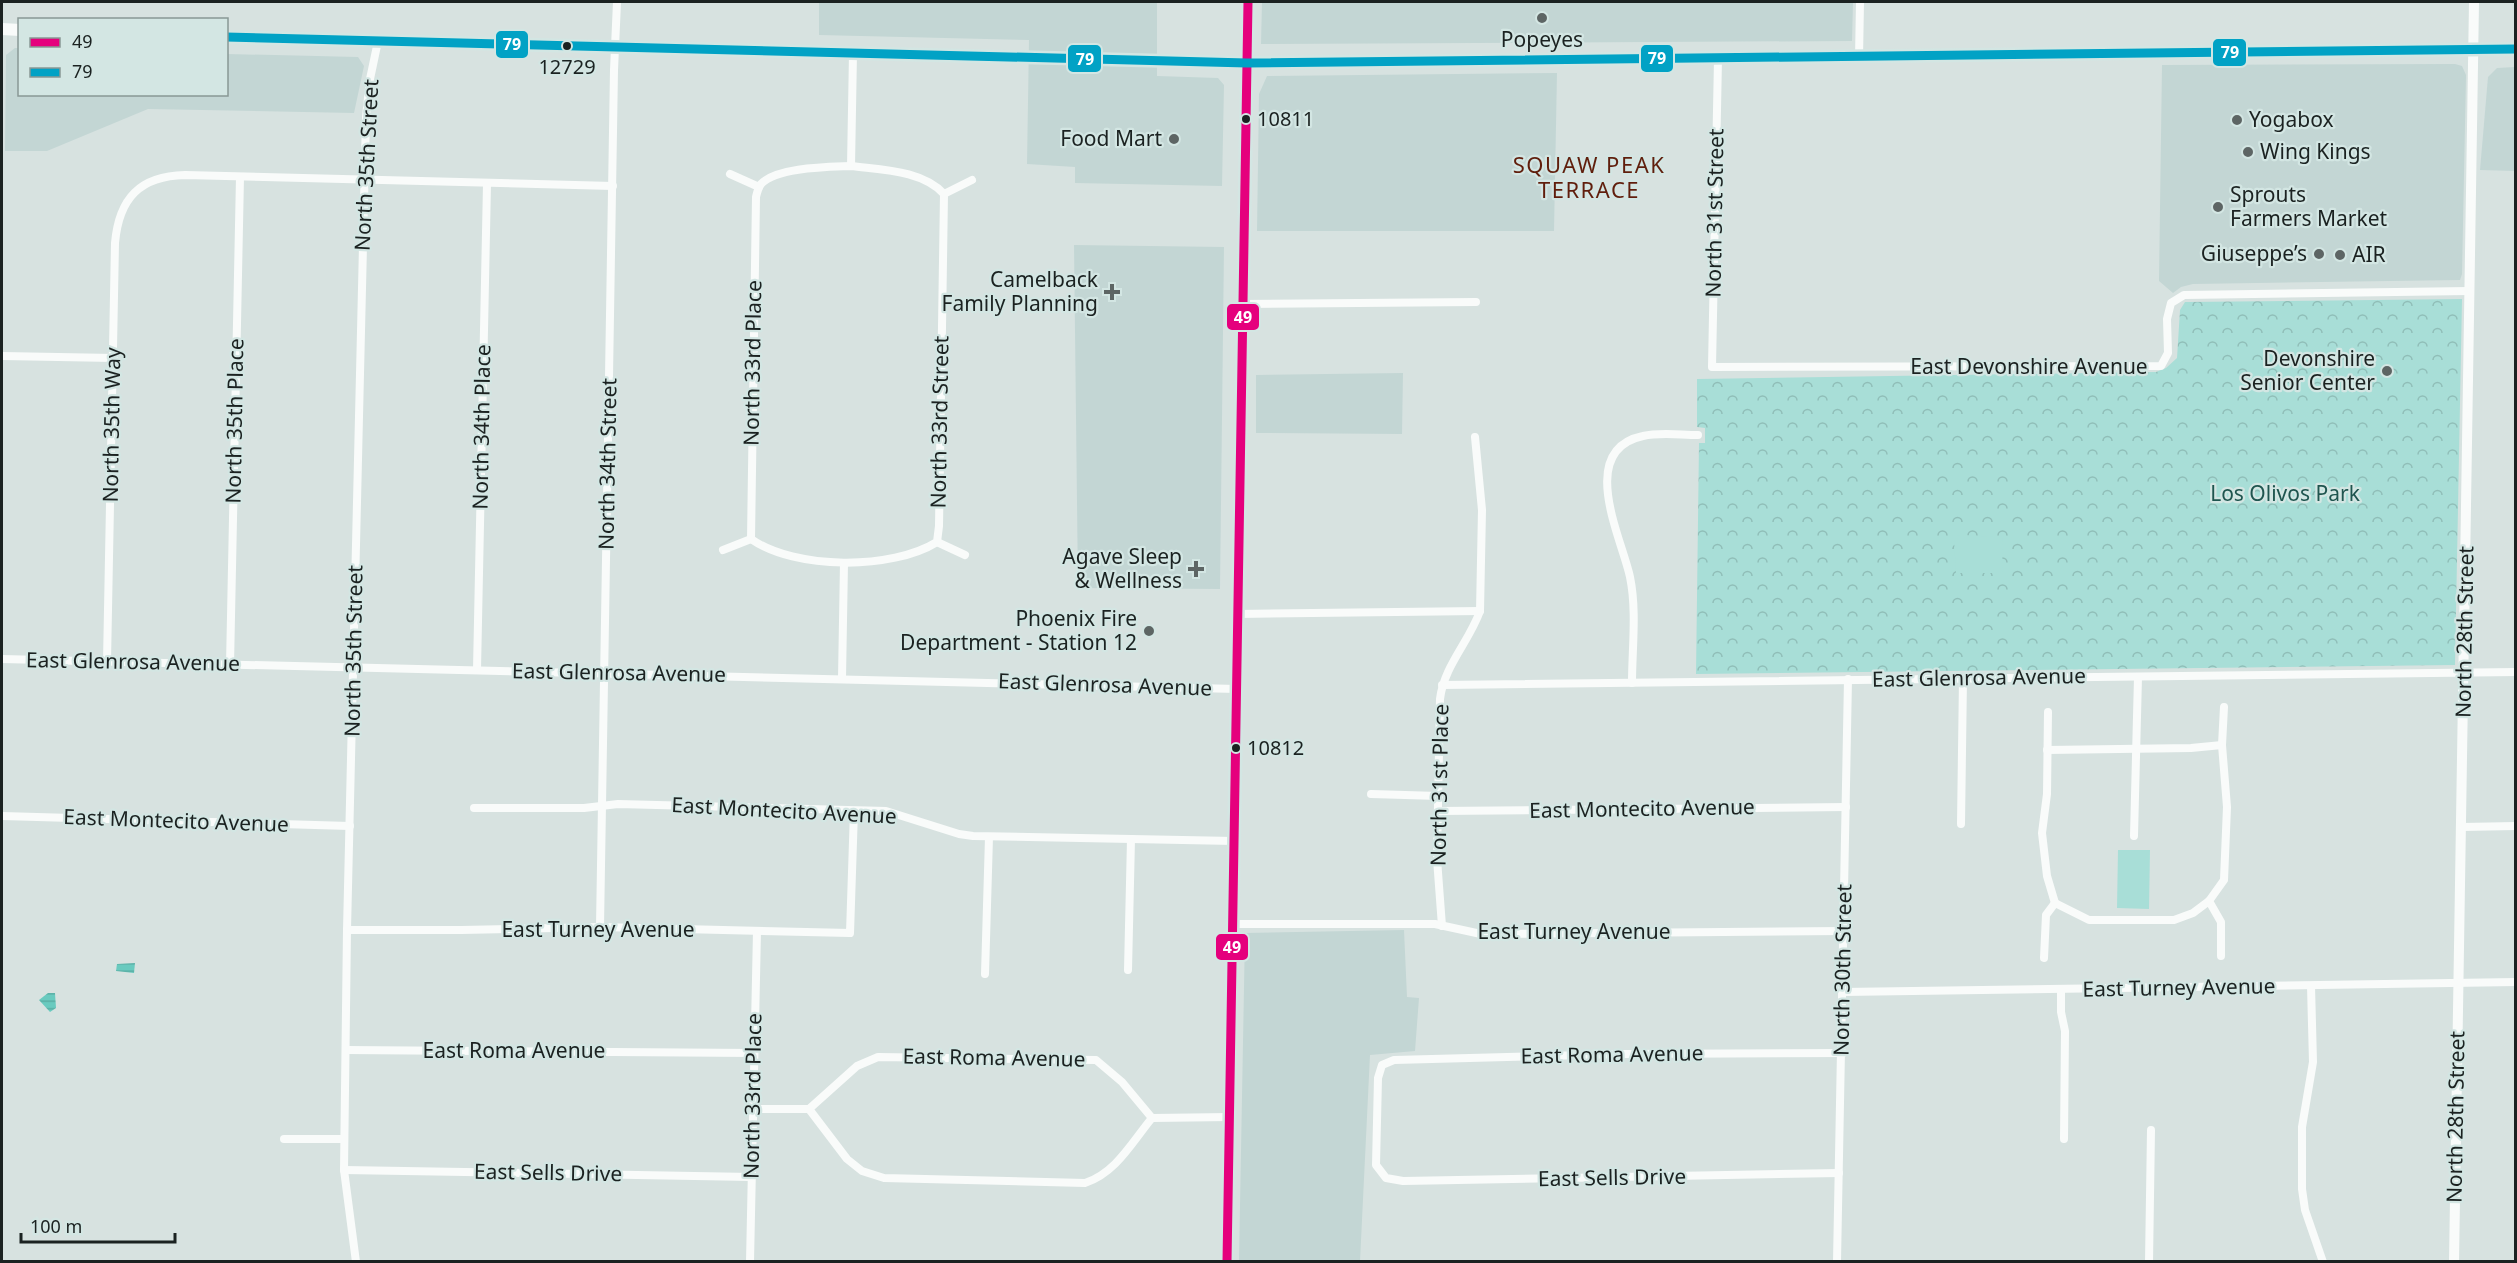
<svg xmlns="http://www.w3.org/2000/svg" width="2517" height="1263" font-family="'Noto Sans',sans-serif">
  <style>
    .built { fill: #c3d6d4 }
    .park { fill: url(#park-crowns) }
    .pitch { fill: #a8ded7 }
    .water { fill: url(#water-rules) }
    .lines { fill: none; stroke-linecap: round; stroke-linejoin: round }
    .minor { stroke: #f9fbfa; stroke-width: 8 }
    .tertiary { stroke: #f9fbfa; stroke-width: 10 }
    .secondary { stroke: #f9fbfa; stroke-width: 12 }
    .bus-1-casing { stroke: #d3e6e3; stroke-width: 14 }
    .bus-2-casing { stroke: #d3e6e3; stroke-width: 14 }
    .bus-1 { stroke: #e5007d; stroke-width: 9 }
    .bus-2 { stroke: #01a2c5; stroke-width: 9 }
    .poi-dot { fill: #5d6564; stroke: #d3e6e3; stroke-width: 2 }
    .bus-dot { fill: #1b2221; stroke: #d3e6e3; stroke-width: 2 }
    .labels { text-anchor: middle; stroke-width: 4.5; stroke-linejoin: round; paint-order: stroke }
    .bus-label { font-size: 20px; fill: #1b2221; stroke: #d3e6e3; text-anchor: start }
    .poi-label { font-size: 21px; fill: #1b2221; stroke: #d3e6e3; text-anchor: end }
    .street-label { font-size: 21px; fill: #1b2221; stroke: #d3e6e3 }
    .park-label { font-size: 21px; fill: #1f554f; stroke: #d3e6e3 }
    .neighbourhood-label { font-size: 22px; letter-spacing: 1.5px; fill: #601e0c; stroke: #d3e6e3 }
    .line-badge { stroke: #d3e6e3; stroke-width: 2 }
    .badge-label { font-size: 16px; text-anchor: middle; font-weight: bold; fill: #fff }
  </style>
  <defs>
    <pattern id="park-crowns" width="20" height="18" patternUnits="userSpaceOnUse" patternTransform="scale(1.5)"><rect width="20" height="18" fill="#a8ded7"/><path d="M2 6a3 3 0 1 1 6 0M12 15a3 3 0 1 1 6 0" fill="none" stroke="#90beb8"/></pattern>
    <pattern id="water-rules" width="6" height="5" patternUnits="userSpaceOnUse" patternTransform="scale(1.5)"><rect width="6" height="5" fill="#69cabf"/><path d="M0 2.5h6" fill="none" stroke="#5aada4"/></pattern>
  </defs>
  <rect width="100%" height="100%" fill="#d7e2e0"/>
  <g class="built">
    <path d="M819,2h338v74l61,2 6,7 -2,101 -147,-3v-16l-48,-3 2,-124 -210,-5z"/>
    <path d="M1262,2h591l-1,39 -591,3z"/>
    <path d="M15,48h4l1,46h206l1,-40 131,3 6,9 -10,47 -206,-4 -101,42h-42l1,-96z"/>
    <path d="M2455,64l7,2 4,9 -4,199 -2,6 -267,4 -12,3 -8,6 -14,-12 3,-216z"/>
    <path d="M2515,67v104l-35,-1 8,-93 9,-9z"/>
    <path d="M1557,73l-3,158h-297l2,-137 8,-18z"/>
    <path d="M1074,245l150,2 -4,342 -142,-1z"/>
    <path d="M1403,373l-1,61 -146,-1v-58z"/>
    <path d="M1404,930l3,67 12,1 -4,53 -45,4 -10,206h-121l6,-328z"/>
  </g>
  <path class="park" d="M2462,299l-7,366 -759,9 3,-231h6v-15l-8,-1v-48l459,-7 10,-4 11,-10 3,-48 5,-8z"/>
  <g class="pitch">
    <path d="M1958,535l45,2 -1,36h-46l-2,-33z"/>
    <path d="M2118,850h32l-1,59 -32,-1z"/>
  </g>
  <g class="water">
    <path d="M135,963l-1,10 -18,-2 1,-7z"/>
    <path d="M48,993h7l1,15 -6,4 -11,-12z"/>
  </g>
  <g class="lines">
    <g class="minor">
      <path d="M1859,58l1,-56"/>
      <path d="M1718,59l-6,308 449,-1 7,-13 -1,-34 4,-16 13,-8 285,-4"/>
      <path d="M851,166c30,4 71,4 93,28l-5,332 -2,16c-45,28 -142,28 -186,-3l5,-342c1,-4 2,-9 5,-13 16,-17 68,-17 90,-18z"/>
      <path d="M851,166l2,-113"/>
      <path d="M730,174l29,13"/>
      <path d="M944,194l28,-14"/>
      <path d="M1243,304l233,-2"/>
      <path d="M2,356l112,2"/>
      <path d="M937,542l28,13"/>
      <path d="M723,550l28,-11"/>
      <path d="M1238,614l242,-3"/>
      <path d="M2,659l1235,30"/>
      <path d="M107,662l8,-419c4,-45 25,-67 70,-68l428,11"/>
      <path d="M230,665l10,-488"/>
      <path d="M477,670l10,-486"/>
      <path d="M842,678l2,-115"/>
      <path d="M1632,683c0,-34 5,-72 -2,-106 -8,-38 -54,-127 13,-141 17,-4 37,-1 55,-1"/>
      <path d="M1442,685l1074,-13"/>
      <path d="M2048,712l-1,82 -5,39 5,43 8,27"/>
      <path d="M2047,750l144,-2 31,-3"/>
      <path d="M1371,794l68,2"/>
      <path d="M474,808h110l34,-4 268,7 73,23 14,2 261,5"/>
      <path d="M1439,811l407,-4"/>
      <path d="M2,816l348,10"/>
      <path d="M1961,824l2,-146"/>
      <path d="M2462,827l54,-1"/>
      <path d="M2134,836l4,-159"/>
      <path d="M2055,903l34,17h85l19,-7 16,-12"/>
      <path d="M1233,924h202l46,10 362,-3"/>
      <path d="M1442,926l-5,-67 3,-160c4,-33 29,-57 40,-88l2,-101 -7,-73"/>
      <path d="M600,927l14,-857 3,-68"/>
      <path d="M347,930h114l139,-3 250,6 4,-122"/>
      <path d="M2221,956v-34l-12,-21 15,-21 3,-73 -5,-62 2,-38"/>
      <path d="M2044,958l2,-43 9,-12"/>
      <path d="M1128,970l3,-131"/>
      <path d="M985,974l4,-137"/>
      <path d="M2311,986l2,76 -11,65v62l3,21 18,52"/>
      <path d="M2061,990v22l4,19 -1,108"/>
      <path d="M1843,992l673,-10"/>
      <path d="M346,1050l408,3"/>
      <path d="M753,1109h56l48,-43 21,-9 218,3 26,22 30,36 78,-1"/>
      <path d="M809,1109l38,50 15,12 22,7 201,5c31,-10 47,-41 67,-65"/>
      <path d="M284,1139h60"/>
      <path d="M344,1170l408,7"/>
      <path d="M1839,1173l-436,8 -17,-3 -10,-13 2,-87 4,-13 12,-5 231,-6 218,-1"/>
      <path d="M356,1262l-12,-92 3,-240 19,-813 4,-38 8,-38"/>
      <path d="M750,1262l7,-331"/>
      <path d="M1837,1262l11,-583"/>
      <path d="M2149,1262l2,-132"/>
    </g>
    <path class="tertiary" d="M2454,1262l20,-1260"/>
    <g class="secondary">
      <path d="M2,29l18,1"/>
      <path d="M226,37l1021,26 1269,-14"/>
      <path d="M1227,1262l21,-1260"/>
    </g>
    <defs>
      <path id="bus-1" d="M1227,1262l21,-1260"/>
      <path id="bus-2" d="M226,37l1021,26 1269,-14"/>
    </defs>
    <use href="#bus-1" class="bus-1-casing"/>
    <use href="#bus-2" class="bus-2-casing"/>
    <use href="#bus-1" class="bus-1"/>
    <use href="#bus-2" class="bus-2"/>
  </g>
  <g class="poi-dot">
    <circle cx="1542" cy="18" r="6"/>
    <circle cx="2237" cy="120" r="6"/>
    <circle cx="1174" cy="139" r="6"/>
    <circle cx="2248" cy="152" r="6"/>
    <circle cx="2218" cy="207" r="6"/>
    <circle cx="2319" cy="254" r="6"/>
    <circle cx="2340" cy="255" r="6"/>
    <path d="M1109 283h6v6h6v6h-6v6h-6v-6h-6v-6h6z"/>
    <circle cx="2387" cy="371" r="6"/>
    <path d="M1193 560h6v6h6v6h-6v6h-6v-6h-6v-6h6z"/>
    <circle cx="1149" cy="631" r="6"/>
  </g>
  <g class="bus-dot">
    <circle cx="567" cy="46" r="5"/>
    <circle cx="1246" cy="119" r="5"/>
    <circle cx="1236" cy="748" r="5"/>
  </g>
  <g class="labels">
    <g class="bus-label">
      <text x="567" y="74" text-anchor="middle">12729</text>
      <text x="1257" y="126">10811</text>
      <text x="1247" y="755">10812</text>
    </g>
    <g class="poi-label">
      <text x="1542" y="47" text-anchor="middle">Popeyes</text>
      <text x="2249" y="127" text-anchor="start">Yogabox</text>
      <text x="1162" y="146">Food Mart</text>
      <text x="2260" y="159" text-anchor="start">Wing Kings</text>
      <text x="2230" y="202" text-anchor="start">Sprouts<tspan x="2230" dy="24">Farmers Market</tspan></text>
      <text x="2307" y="261">Giuseppe’s</text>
      <text x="2352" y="262" text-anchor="start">AIR</text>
      <text x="1098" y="287">Camelback<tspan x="1098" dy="24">Family Planning</tspan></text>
      <text x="2375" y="366">Devonshire<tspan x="2375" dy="24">Senior Center</tspan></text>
      <text x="1182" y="564">Agave Sleep<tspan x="1182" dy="24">&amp; Wellness</tspan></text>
      <text x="1137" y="626">Phoenix Fire<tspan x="1137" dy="24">Department - Station 12</tspan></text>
    </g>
    <g class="street-label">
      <text transform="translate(367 165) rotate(-87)" y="7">North 35th Street</text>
      <text transform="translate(1715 213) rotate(-89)" y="7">North 31st Street</text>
      <text transform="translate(753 363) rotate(-89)" y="7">North 33rd Place</text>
      <text x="2029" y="374">East Devonshire Avenue</text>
      <text transform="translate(235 421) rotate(-89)" y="7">North 35th Place</text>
      <text transform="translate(940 422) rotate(-89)" y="7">North 33rd Street</text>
      <text transform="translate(112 425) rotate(-89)" y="7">North 35th Way</text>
      <text transform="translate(482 427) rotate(-89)" y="7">North 34th Place</text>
      <text transform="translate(608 464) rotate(-89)" y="7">North 34th Street</text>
      <text transform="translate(2465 632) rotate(-89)" y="7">North 28th Street</text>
      <text transform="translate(354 651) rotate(-89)" y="7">North 35th Street</text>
      <text transform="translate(133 662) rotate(1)" y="7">East Glenrosa Avenue</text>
      <text transform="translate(619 673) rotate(1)" y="7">East Glenrosa Avenue</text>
      <text transform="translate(1979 678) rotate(-1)" y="7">East Glenrosa Avenue</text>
      <text transform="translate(1105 685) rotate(2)" y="7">East Glenrosa Avenue</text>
      <text transform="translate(1440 785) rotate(-89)" y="7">North 31st Place</text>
      <text transform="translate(1642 809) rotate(-1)" y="7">East Montecito Avenue</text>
      <text transform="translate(784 811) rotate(3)" y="7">East Montecito Avenue</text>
      <text transform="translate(176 821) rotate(2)" y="7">East Montecito Avenue</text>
      <text x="598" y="937">East Turney Avenue</text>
      <text x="1574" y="939">East Turney Avenue</text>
      <text transform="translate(1843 970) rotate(-89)" y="7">North 30th Street</text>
      <text transform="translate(2179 988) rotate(-1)" y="7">East Turney Avenue</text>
      <text x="514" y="1058">East Roma Avenue</text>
      <text transform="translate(1612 1055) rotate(-1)" y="7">East Roma Avenue</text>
      <text transform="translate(994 1058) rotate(1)" y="7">East Roma Avenue</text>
      <text transform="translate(753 1096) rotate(-89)" y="7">North 33rd Place</text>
      <text transform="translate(2456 1117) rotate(-89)" y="7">North 28th Street</text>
      <text transform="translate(548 1173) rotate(1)" y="7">East Sells Drive</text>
      <text transform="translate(1612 1178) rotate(-1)" y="7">East Sells Drive</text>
    </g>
    <g class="park-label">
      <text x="2285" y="501">Los Olivos Park</text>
    </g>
    <g class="neighbourhood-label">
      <text x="1589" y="173">SQUAW PEAK<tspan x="1589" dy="25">TERRACE</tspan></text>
    </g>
  </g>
  <g class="line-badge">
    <rect x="495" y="30" width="34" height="29" rx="6" fill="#01a2c5"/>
    <rect x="2212" y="38" width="35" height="29" rx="6" fill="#01a2c5"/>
    <rect x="1640" y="44" width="34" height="29" rx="6" fill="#01a2c5"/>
    <rect x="1067" y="44" width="35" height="29" rx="6" fill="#01a2c5"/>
    <rect x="1226" y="303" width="34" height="28" rx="6" fill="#e5007d"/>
    <rect x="1215" y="933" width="34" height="28" rx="6" fill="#e5007d"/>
  </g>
  <g class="badge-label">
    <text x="512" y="50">79</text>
    <text x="2230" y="58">79</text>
    <text x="1657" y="64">79</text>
    <text x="1085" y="65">79</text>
    <text x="1243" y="323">49</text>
    <text x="1232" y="953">49</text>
  </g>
  <rect width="2517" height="1263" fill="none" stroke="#1b2221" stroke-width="6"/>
  <rect x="18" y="18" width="210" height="78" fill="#d3e6e3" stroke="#899895" stroke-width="1.5"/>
  <rect x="30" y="38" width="30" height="9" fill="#e5007d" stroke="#899895" stroke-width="1.5"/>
  <text x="72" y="48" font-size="18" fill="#1b2221">49</text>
  <rect x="30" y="68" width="30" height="9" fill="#01a2c5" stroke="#899895" stroke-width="1.5"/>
  <text x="72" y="78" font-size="18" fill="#1b2221">79</text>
  <path d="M21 1233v9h154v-9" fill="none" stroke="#1b2221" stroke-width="3"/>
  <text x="30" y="1233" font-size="18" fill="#1b2221" stroke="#d3e6e3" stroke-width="4.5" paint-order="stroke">100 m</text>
</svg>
